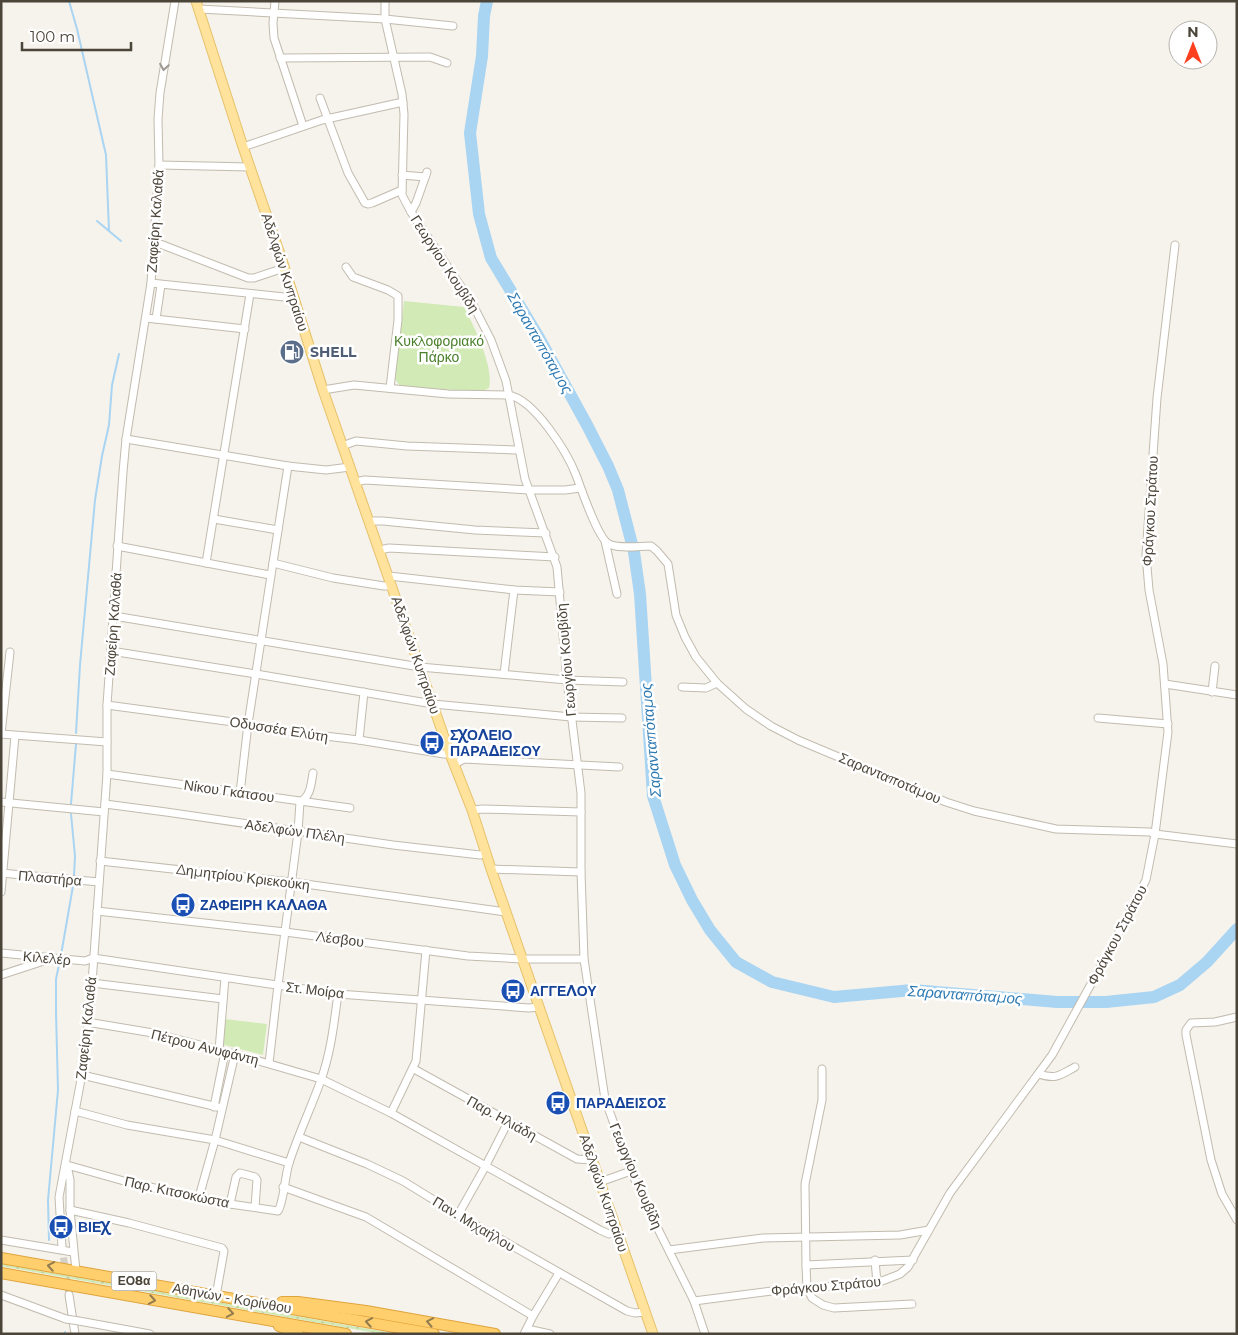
<svg xmlns="http://www.w3.org/2000/svg" width="1238" height="1335" font-family="Montserrat,sans-serif">
  <style>
    .grass { fill: url(#grass-dots) }
    .park { fill: #d2eab5 }
    .lines { fill: none; stroke-linecap: round; stroke-linejoin: round }
    .stream { stroke: #a9d4f2; stroke-width: 2 }
    .river { stroke: #a9d4f2; stroke-width: 12 }
    .minor-tunnel { stroke: #d4d0c8; stroke-width: 7; stroke-dasharray: 7 3.5; stroke-linecap: butt }
    .minor-casing { stroke: #c2bbae; stroke-width: 9 }
    .major-casing { stroke: #e6c16a; stroke-width: 11 }
    .highway-casing { stroke: #e0a43c; stroke-width: 12 }
    .minor { stroke: #fff; stroke-width: 7 }
    .major { stroke: #ffe39c; stroke-width: 9 }
    .highway { stroke: #ffcf6e; stroke-width: 10 }
    .minor-bridge-casing { stroke: #c2bbae; stroke-width: 9; stroke-linecap: butt }
    .minor-bridge { stroke: #fff; stroke-width: 7 }
    .oneway { stroke: #9c9892 }
    .oneway2 { stroke: #937c4e }
    .labels { text-anchor: middle; stroke-width: 5; stroke-linejoin: round; paint-order: stroke }
    .shield { fill: #fff; stroke: #817c74; stroke-width: 1 }
    .shield-label { font-size: 12px; font-weight: bold; fill: #4b4439 }
    .street-label { font-size: 14px; fill: #4b4439; stroke: #fff }
    .park-label { font-size: 14px; fill: #4a7f2a; stroke: #fff }
    .service-label { font-size: 14px; font-weight: bold; fill: #4e5e75; stroke: #fff; text-anchor: start }
    .transit-label { font-size: 14px; font-weight: bold; fill: #164399; stroke: #fff; text-anchor: start }
    .water-label { font-size: 15px; font-style: italic; fill: #2e7ab2; stroke: #fff }
  </style>
  <defs>
    <pattern id="grass-dots" width="8" height="8" patternUnits="userSpaceOnUse" patternTransform="scale(1.25)"><rect width="8" height="8" fill="#d2eab5"/><path d="M2 2h.1M6 6h.1" fill="none" stroke="#b6ca9c" stroke-width="1.8" stroke-linecap="round"/></pattern>
  </defs>
  <rect width="100%" height="100%" fill="#f6f3ec"/>
  <path class="grass" d="M1,1264l396,70h-15l-381,-68z"/>
  <g class="park">
    <path d="M404,301l60,6c10,19 30,60 25,81l-8,4 -81,-6 -5,-7z"/>
    <path d="M225,1019l42,5 -4,31 -42,-11z"/>
  </g>
  <g class="lines">
    <g class="stream">
      <path d="M69,1l8,28 29,126 3,76"/>
      <path d="M97,221l24,20"/>
      <path d="M76,733l4,-68 15,-165 7,-44 7,-31 3,-40 7,-31"/>
      <path d="M71,804l5,-60"/>
      <path d="M71,814l4,42 -1,19"/>
      <path d="M61,955l12,-69"/>
      <path d="M49,1240l-1,-40 10,-110 -2,-78v-33l3,-14"/>
      <path d="M65,1334v-2"/>
    </g>
    <path class="river" d="M487,1l-3,15 -2,40 -12,77 9,81 12,44 47,78 49,89 21,41 10,24 16,62 6,42 13,202 22,69 17,35 18,30 26,32 36,20 62,15 79,-7 144,12h49l48,-5 26,-12 27,-23 30,-33"/>
    <path class="minor-tunnel" d="M62,1247l7,48"/>
    <defs>
      <g id="minor">
        <path d="M275,1l-2,22 1,15 29,88"/>
        <path d="M385,1v18l17,75 2,20 -2,81 9,17 61,91 19,37 15,41 19,98 32,88 10,113 14,113v79l3,87 21,140 26,72 22,48 41,82 11,33"/>
        <path d="M199,9l186,10 68,7"/>
        <path d="M280,58l150,-1 17,6"/>
        <path d="M320,98l28,75 17,30 3,1 4,-1 30,-13"/>
        <path d="M243,147l79,-27 81,-18"/>
        <path d="M159,165l91,2"/>
        <path d="M402,175l23,2"/>
        <path d="M411,212l5,-9 11,-31"/>
        <path d="M155,242l93,36h6l30,-10"/>
        <path d="M346,267l7,10 35,13 10,6v24l-8,68"/>
        <path d="M151,283l133,14h10"/>
        <path d="M146,318l99,11"/>
        <path d="M156,319l5,-34"/>
        <path d="M323,390l31,-5 94,9 60,1c26,4 59,57 68,80 5,13 22,64 33,69 9,5 31,2 42,2l6,5 11,13 8,51 9,22 11,20 21,26 29,26 25,17 27,14 148,62 28,9 82,18 94,3 5,2 82,10"/>
        <path d="M126,439l162,27 38,4 24,-3"/>
        <path d="M342,446l14,-5 51,5 111,4"/>
        <path d="M355,482l10,-2 164,10h36l15,-2"/>
        <path d="M214,519l64,11"/>
        <path d="M369,521h14l92,9 71,3"/>
        <path d="M605,541l12,53"/>
        <path d="M117,546l153,29"/>
        <path d="M380,550l9,-2 166,9"/>
        <path d="M206,563l44,-269"/>
        <path d="M273,563l60,15 51,8h8"/>
        <path d="M389,576l125,14 46,2"/>
        <path d="M114,616l306,51 147,13 56,2"/>
        <path d="M111,651l145,23 177,30 138,13 51,1"/>
        <path d="M504,674l10,-84"/>
        <path d="M1165,684l72,11"/>
        <path d="M682,687l24,1 11,-5"/>
        <path d="M1212,692l3,-26"/>
        <path d="M107,705l141,19 9,4 102,12 85,14h6"/>
        <path d="M1098,718l70,6"/>
        <path d="M1,734l106,8"/>
        <path d="M1,734l9,-82"/>
        <path d="M359,740l5,-48"/>
        <path d="M455,764l9,-5 155,8"/>
        <path d="M107,774l243,34"/>
        <path d="M240,793l8,-69 40,-258"/>
        <path d="M1,802l103,10"/>
        <path d="M105,804l61,8 227,33 87,10 5,-2"/>
        <path d="M472,810l11,-1 98,3"/>
        <path d="M100,861l191,21 215,30"/>
        <path d="M491,869l90,3"/>
        <path d="M1,873l98,9"/>
        <path d="M1,892l14,-156"/>
        <path d="M97,911l188,21 183,24 54,3h62"/>
        <path d="M1,953l84,8 8,-3 245,36 191,14 10,-1"/>
        <path d="M1,975l49,-16"/>
        <path d="M92,983l131,16"/>
        <path d="M1237,1017l-22,5 -24,1 -5,7v5l25,125 11,34 15,26"/>
        <path d="M87,1022l66,11 82,21 86,25 70,34 209,117 9,4 8,-2"/>
        <path d="M219,1050l6,-72"/>
        <path d="M269,1063l9,-78 20,-153 2,-30c11,-6 11,-18 13,-29"/>
        <path d="M414,1069l163,90 15,1"/>
        <path d="M822,1069v31l-17,84 1,81 1,23 5,10 11,7 11,3 78,-4"/>
        <path d="M1039,1074c17,6 21,1 36,-7"/>
        <path d="M82,1075l140,33"/>
        <path d="M214,1107l11,-55"/>
        <path d="M75,1111l52,14 88,15 74,23"/>
        <path d="M391,1113l25,-52 10,-111"/>
        <path d="M299,1137l68,27 36,17 55,34 169,96 8,2 10,-1"/>
        <path d="M600,1182l31,-11"/>
        <path d="M283,1187l83,30 167,99"/>
        <path d="M199,1197l16,-57 20,-86"/>
        <path d="M230,1204l6,-27 4,-4 15,4 2,3 -2,27"/>
        <path d="M70,1210l59,13 93,25 2,3 -8,45"/>
        <path d="M458,1215l27,-48 23,-45"/>
        <path d="M1,1240l72,12"/>
        <path d="M62,1247l-3,-50 26,-139 7,-75 15,-209v-69l16,-233 3,-33 25,-156 8,-118 -1,-46 2,-26 15,-92"/>
        <path d="M669,1250l94,-12 137,-3 29,-5"/>
        <path d="M875,1260l2,23"/>
        <path d="M806,1265l107,-5"/>
        <path d="M76,1271l-6,-61v-30l-3,-15 64,18 99,21 48,7c6,-10 7,-35 11,-48 9,-28 22,-55 32,-83 10,-28 13,-57 17,-86"/>
        <path d="M1,1295l65,24"/>
        <path d="M69,1295l6,39"/>
        <path d="M694,1301l86,-11 97,-7 23,-9 8,-7 42,-74 102,-138 55,-100 39,-75 9,-46 13,-102 -5,-68 -14,-74 -3,-35 11,-157 18,-153"/>
        <path d="M79,1321l71,13"/>
        <path d="M527,1329l23,5"/>
        <path d="M524,1334l9,-18 26,-43"/>
      </g>
      <path id="major" d="M196,1l47,146 38,110 42,133 127,364 22,56 19,59 162,465"/>
      <g id="highway">
        <path d="M1,1258l433,76"/>
        <path d="M1,1273l345,61"/>
        <path d="M282,1302h16l68,9 129,23"/>
        <path d="M279,1326l19,8"/>
      </g>
    </defs>
    <use href="#minor" class="minor-casing"/>
    <use href="#major" class="major-casing"/>
    <use href="#highway" class="highway-casing"/>
    <use href="#minor" class="minor"/>
    <use href="#major" class="major"/>
    <use href="#highway" class="highway"/>
    <defs>
      <path id="minor-bridge" d="M66,1319l13,2"/>
    </defs>
    <use href="#minor-bridge" class="minor-bridge-casing"/>
    <use href="#minor-bridge" class="minor-bridge"/>
  </g>
  <defs><path id="oneway-chevron" d="M-2-3.5L2.5 0L-2 3.5" fill="none" stroke-width="1.6" stroke-linecap="round" stroke-linejoin="round" transform="scale(1.25)"/></defs>
  <use class="oneway" href="#oneway-chevron" transform="translate(164 67) rotate(99)"/>
  <g class="oneway2">
    <use href="#oneway-chevron" transform="translate(51 1266) rotate(-170)"/>
    <use href="#oneway-chevron" transform="translate(152 1300) rotate(10)"/>
    <use href="#oneway-chevron" transform="translate(230 1313) rotate(10)"/>
    <use href="#oneway-chevron" transform="translate(369 1322) rotate(-170)"/>
    <use href="#oneway-chevron" transform="translate(430 1322) rotate(-169)"/>
  </g>
  <defs>
    <symbol id="fuel-disc" viewBox="-11 -11 22 22"><circle r="9.5" fill="#5c6f8a" stroke="#fff"/><path d="M-5.5-6h7V0h2V4h1.3V-2.5L3-4.5l.8-.8L6-3V5H2.5V1h-1V6h-7ZM-4.2-4.7v3.2H.2V-4.7Z" fill="#fff"/></symbol>
    <symbol id="bus-disc" viewBox="-11 -11 22 22"><circle r="9.5" fill="#1a4fb4" stroke="#fff"/><path d="M-5-6H5V4H4V6H2V4H-2V6H-4V4H-5ZM-3.5-4V0h7V-4ZM-3.5 1.2v1.5H-2V1.2ZM2 1.2v1.5H3.5V1.2Z" fill="#fff"/></symbol>
  </defs>
  <g fill-rule="evenodd">
    <use href="#fuel-disc" x="278" y="338" width="28" height="28"/>
    <use href="#bus-disc" x="418" y="729" width="28" height="28"/>
    <use href="#bus-disc" x="169" y="891" width="28" height="28"/>
    <use href="#bus-disc" x="499" y="977" width="28" height="28"/>
    <use href="#bus-disc" x="544" y="1089" width="28" height="28"/>
    <use href="#bus-disc" x="47" y="1213" width="28" height="28"/>
  </g>
  <g class="labels">
    <rect class="shield" x="111.5" y="1271.5" width="45" height="19" rx="4"/>
    <g class="shield-label">
      <text x="134" y="1285">ΕΟ8α</text>
    </g>
    <g class="street-label">
      <text transform="translate(155 221) rotate(-86)" y="5">Ζαφείρη Καλαθά</text>
      <text transform="translate(445 264) rotate(57)" y="5">Γεωργίου Κουβίδη</text>
      <text transform="translate(285 272) rotate(72)" y="5">Αδελφών Κυπραίου</text>
      <text transform="translate(1150 511) rotate(-87)" y="5">Φράγκου Στράτου</text>
      <text transform="translate(113 624) rotate(-86)" y="5">Ζαφείρη Καλαθά</text>
      <text transform="translate(416 655) rotate(71)" y="5">Αδελφών Κυπραίου</text>
      <text transform="translate(566 660) rotate(-95)" y="5">Γεωργίου Κουβίδη</text>
      <text transform="translate(279 729) rotate(9)" y="5">Οδυσσέα Ελύτη</text>
      <text transform="translate(890 778) rotate(23)" y="5">Σαρανταποτάμου</text>
      <text transform="translate(229 791) rotate(8)" y="5">Νίκου Γκάτσου</text>
      <text transform="translate(295 831) rotate(8)" y="5">Αδελφών Πλέλη</text>
      <text transform="translate(243 877) rotate(7)" y="5">Δημητρίου Κριεκούκη</text>
      <text transform="translate(50 878) rotate(5)" y="5">Πλαστήρα</text>
      <text transform="translate(1117 935) rotate(-62)" y="5">Φράγκου Στράτου</text>
      <text transform="translate(340 939) rotate(7)" y="5">Λέσβου</text>
      <text transform="translate(47 958) rotate(5)" y="5">Κιλελέρ</text>
      <text transform="translate(315 990) rotate(7)" y="5">Στ. Μοίρα</text>
      <text transform="translate(86 1028) rotate(-84)" y="5">Ζαφείρη Καλαθά</text>
      <text transform="translate(205 1047) rotate(14)" y="5">Πέτρου Ανυφάντη</text>
      <text transform="translate(502 1118) rotate(29)" y="5">Παρ. Ηλιάδη</text>
      <text transform="translate(636 1176) rotate(67)" y="5">Γεωργίου Κουβίδη</text>
      <text transform="translate(177 1192) rotate(12)" y="5">Παρ. Κιτσοκώστα</text>
      <text transform="translate(604 1193) rotate(71)" y="5">Αδελφών Κυπραίου</text>
      <text transform="translate(474 1224) rotate(31)" y="5">Παν. Μιχαήλου</text>
      <text transform="translate(826 1286) rotate(-5)" y="5">Φράγκου Στράτου</text>
      <text transform="translate(232 1298) rotate(10)" y="5">Αθηνών - Κορίνθου</text>
    </g>
    <g class="park-label">
      <text x="439" y="346">Κυκλοφοριακό<tspan x="439" dy="16">Πάρκο</tspan></text>
    </g>
    <g class="service-label">
      <text x="310" y="357">SHELL</text>
    </g>
    <g class="transit-label">
      <text x="450" y="740">ΣΧΟΛΕΙΟ<tspan x="450" dy="16">ΠΑΡΑΔΕΙΣΟΥ</tspan></text>
      <text x="200" y="910">ΖΑΦΕΙΡΗ ΚΑΛΑΘΑ</text>
      <text x="530" y="996">ΑΓΓΕΛΟΥ</text>
      <text x="576" y="1108">ΠΑΡΑΔΕΙΣΟΣ</text>
      <text x="78" y="1232">ΒΙΕΧ</text>
    </g>
    <g class="water-label">
      <text transform="translate(540 343) rotate(60)" y="5">Σαρανταπόταμος</text>
      <text transform="translate(651 740) rotate(-95)" y="5">Σαρανταπόταμος</text>
      <text transform="translate(965 995) rotate(4)" y="5">Σαρανταπόταμος</text>
    </g>
  </g>
  <rect width="1238" height="1335" fill="none" stroke="#4b4439" stroke-width="5"/>
  <g transform="translate(1193 45)"><circle r="24" fill="#ffffff" stroke="#b7b4b0"/>
  <path d="M0-4L9 19L0 12L-9 19Z" fill="#fc3f1d"/>
  <text y="-8" font-size="14" font-weight="bold" text-anchor="middle" fill="#4b4439">N</text>
  </g>
  <path d="M22 42v8h109v-8" fill="none" stroke="#4b4439" stroke-width="2.5"/>
  <text x="30" y="42" font-size="15" fill="#4b4439" stroke="#ffffff" stroke-width="4" paint-order="stroke">100 m</text>
</svg>
